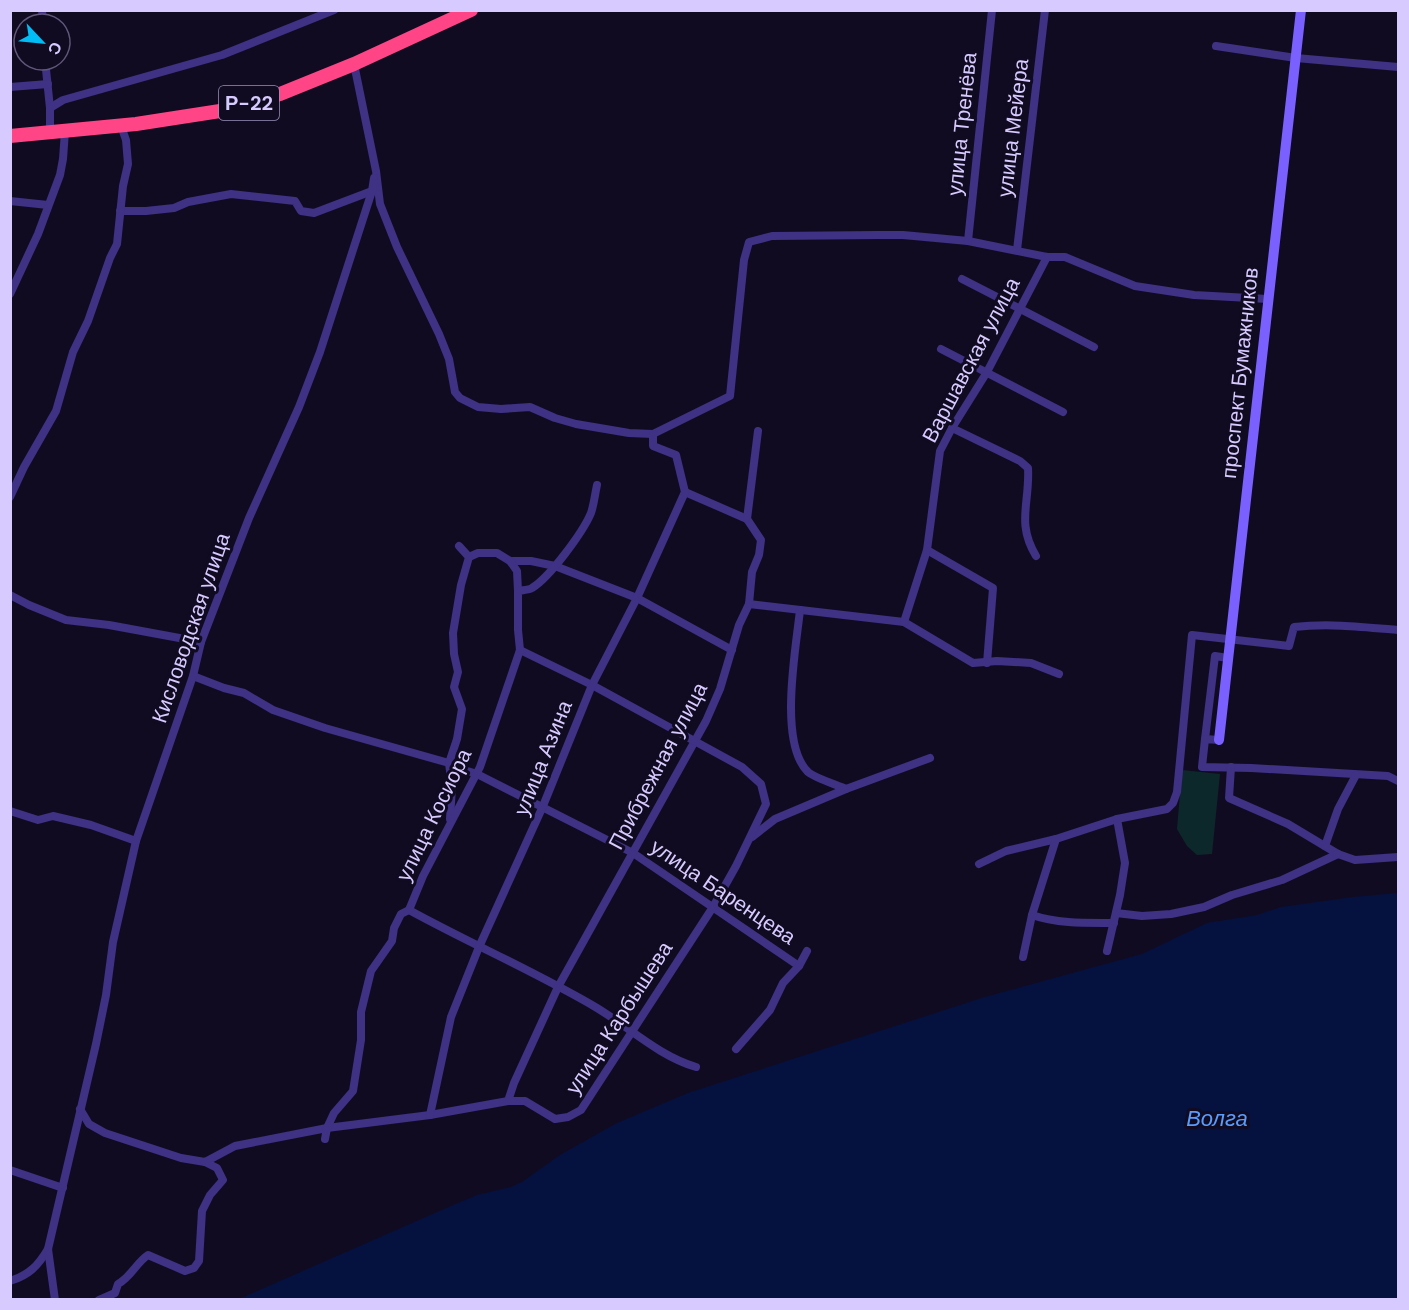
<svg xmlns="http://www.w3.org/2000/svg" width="1409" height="1310" font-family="'DM Sans',sans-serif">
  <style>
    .green { fill: #0d282b }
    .water { fill: #051240 }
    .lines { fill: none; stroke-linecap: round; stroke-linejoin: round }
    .street { stroke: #3f3184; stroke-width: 8 }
    .secondary { stroke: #7a61ff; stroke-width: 10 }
    .highway { stroke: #ff4586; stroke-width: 14 }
    .labels { text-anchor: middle; stroke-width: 6; stroke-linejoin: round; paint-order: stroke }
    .shield { fill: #110b21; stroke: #9c91bc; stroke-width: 1.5 }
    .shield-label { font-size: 20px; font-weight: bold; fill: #d7caff }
    .street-label { font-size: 21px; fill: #d7caff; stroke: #110b21 }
    .water-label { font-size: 22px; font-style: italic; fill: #589cff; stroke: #110b21 }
  </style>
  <rect width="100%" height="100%" fill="#110b21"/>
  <path class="green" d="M1182,770l38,4 -8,80 -15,1 -10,-9 -10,-17z"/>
  <path class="water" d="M1398,893v406h-1159l212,-93 26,-11 34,-8 11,-5 38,-27 57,-32 71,-30 297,-96 157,-43 65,-31 50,-8 24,-8 72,-10z"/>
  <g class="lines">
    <g class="street">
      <path d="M42,10l1,14"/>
      <path d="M1216,46l80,12 102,9"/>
      <path d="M45,60l5,48"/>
      <path d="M354,64l22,107 4,33 17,43 42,87 10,25 6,33 5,6 18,9 23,2 29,-2 25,11 21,6 53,9 24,1 77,-38 14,-136 5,-18 23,-6 105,-1h26l65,6 79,16h18l70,29 59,9 74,4"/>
      <path d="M10,87l38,-3"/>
      <path d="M50,133v-25l13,-8 159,-45 112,-45"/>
      <path d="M10,201l38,4"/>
      <path d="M120,211h26l28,-3 14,-6 43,-8 64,7 6,10 13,2 58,-22"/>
      <path d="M968,241l24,-231"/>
      <path d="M1017,250l28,-240"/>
      <path d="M962,279l132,68"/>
      <path d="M10,294l28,-60 22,-59 3,-16 2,-28"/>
      <path d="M941,349l122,63"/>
      <path d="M952,428l68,33 8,7c2,35 -12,55 8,88"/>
      <path d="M685,492l62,27"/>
      <path d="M10,497l14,-30 32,-56 17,-59 15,-31 22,-63 7,-14 6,-58 5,-22 -2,-24 -5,-14"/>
      <path d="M927,550l66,38 -6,75"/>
      <path d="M469,557l9,-4h19l13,8h21l24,5 82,32 95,52"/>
      <path d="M510,561l7,10 1,20"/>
      <path d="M10,595l19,10 37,15 43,5 92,17"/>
      <path d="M749,604l155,18 69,41 24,-2 34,2 28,11"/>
      <path d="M800,610c-4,38 -22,133 8,162 7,6 29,13 38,17l84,-31"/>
      <path d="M904,622l23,-72 13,-99 12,-23 35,-56 60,-115"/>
      <path d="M193,676l31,12 20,5 29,17 52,18 124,35 9,5 19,6 156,79 166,113"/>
      <path d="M1205,739l10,-83 13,2"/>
      <path d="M1219,740l-14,-1 -3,28 49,1 137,8 10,5"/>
      <path d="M1231,767l-2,31 59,26 50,30 17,6 43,-3"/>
      <path d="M10,811l28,9 15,-4 38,9 45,16"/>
      <path d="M450,819l2,-32 -3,-24 8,-24 5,-30 -8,-22 4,-15 -4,-18 -1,-21 8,-48 8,-28 -10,-11"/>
      <path d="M752,837l23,-18 71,-30"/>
      <path d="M1325,846l13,-37 18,-34"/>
      <path d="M979,864l27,-13 50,-12 61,-20"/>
      <path d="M409,910c62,34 127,62 188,98 33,20 62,48 99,59"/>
      <path d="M1116,913l26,3 29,-2 33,-7 28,-12 50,-15 56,-26"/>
      <path d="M1032,915c26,9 54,8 82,8"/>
      <path d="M1107,951l13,-56 5,-32 -8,-44 50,-10 6,-6 4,-11 15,-157 97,11 5,-19c35,-4 70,0 104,3"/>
      <path d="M1023,957l9,-42 24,-76"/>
      <path d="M736,1049l34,-39 13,-27 16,-17 8,-15"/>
      <path d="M508,1101l6,-18 44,-96 148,-266 14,-32 19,-64 10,-21 3,-32 7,-17 2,-15 -14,-21 11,-88"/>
      <path d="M80,1109l9,15 16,9 76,25 24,4 30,-16 92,-18 103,-13 78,-14h17l30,18 13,-2 13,-7 132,-203 23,-41 30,-62 -5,-20 -19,-17 -150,-82 -72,-35"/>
      <path d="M430,1115l21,-98 28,-70 64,-141 49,-121 45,-87 48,-106 -9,-37 -23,-9v-12"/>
      <path d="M325,1139l2,-11 7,-15 19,-22 8,-51v-28l10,-41 21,-30 2,-13 7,-14 8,-4 14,-34 57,-109 40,-117 -2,-20v-39c5,-1 11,-1 14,-3 18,-11 51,-56 59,-75 3,-9 4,-19 6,-28"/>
      <path d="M10,1170l53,18"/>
      <path d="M10,1281c19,-6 28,-15 38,-32"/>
      <path d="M55,1300l-7,-51 48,-205 10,-49 7,-53 23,-101 57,-165 8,-34 48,-124 50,-111 21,-55 52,-161 2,-13"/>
      <path d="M99,1300l16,-7 3,-9c13,-7 18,-21 30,-29l37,16 9,-3 5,-7 3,-50 8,-16 13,-15 -6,-12 -12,-6"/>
    </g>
    <path class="secondary" d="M1219,740l82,-730"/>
    <path class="highway" d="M10,136l126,-12 84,-13 60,-17 74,-30 117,-54"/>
  </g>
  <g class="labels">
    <rect class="shield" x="219" y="86" width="60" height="34" rx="4.5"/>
    <g class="shield-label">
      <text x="249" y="110">Р-22</text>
    </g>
    <g class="street-label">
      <text transform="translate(962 124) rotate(-84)" y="7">улица Тренёва</text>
      <text transform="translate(1013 128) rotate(-83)" y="7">улица Мейера</text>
      <text transform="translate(971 360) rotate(-62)" y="7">Варшавская улица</text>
      <text transform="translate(1240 373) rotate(-84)" y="7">проспект Бумажников</text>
      <text transform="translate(191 628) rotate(-71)" y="7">Кисловодская улица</text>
      <text transform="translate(543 758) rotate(-68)" y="7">улица Азина</text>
      <text transform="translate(658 766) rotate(-62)" y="7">Прибрежная улица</text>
      <text transform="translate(434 815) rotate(-64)" y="7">улица Косиора</text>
      <text transform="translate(723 892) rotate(34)" y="7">улица Баренцева</text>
      <text transform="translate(619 1018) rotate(-57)" y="7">улица Карбышева</text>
    </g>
    <g class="water-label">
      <text x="1217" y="1126">Волга</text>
    </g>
  </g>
  <rect width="1409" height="1310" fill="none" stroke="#d7caff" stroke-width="24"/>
  <g transform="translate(42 42) rotate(116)"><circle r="28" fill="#110b21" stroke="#60577a" stroke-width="1.5"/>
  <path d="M0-4.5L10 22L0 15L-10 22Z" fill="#00bdf5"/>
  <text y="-9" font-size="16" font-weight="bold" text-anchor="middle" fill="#d7caff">С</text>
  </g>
</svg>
